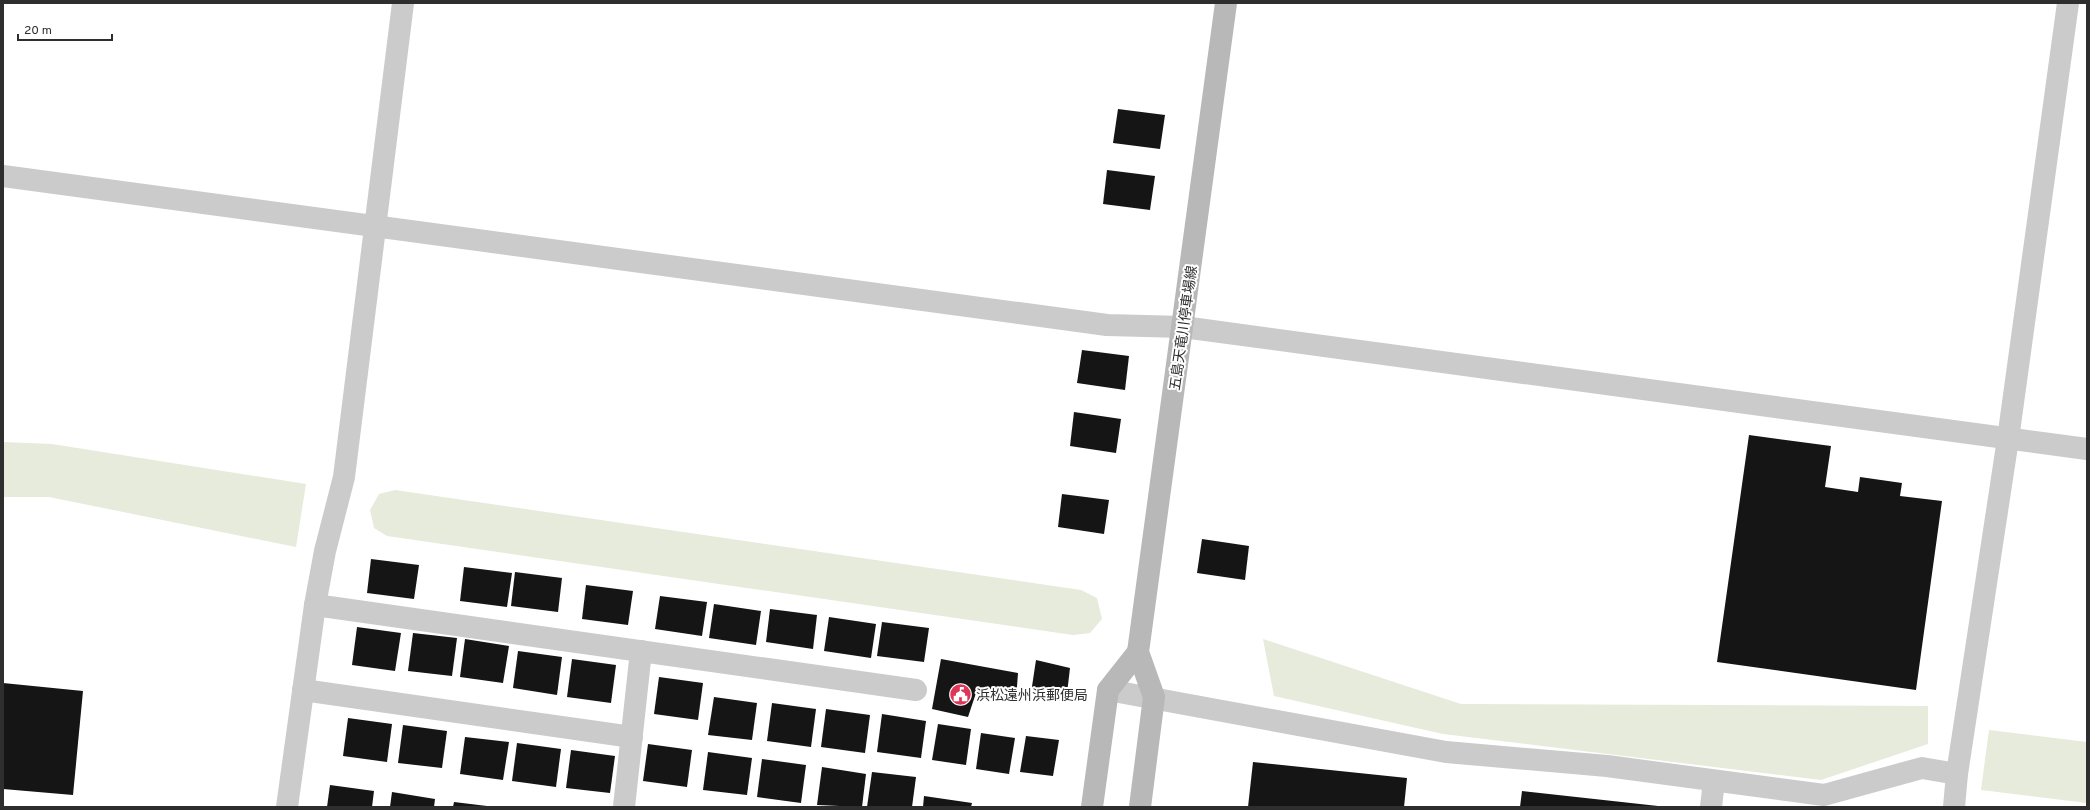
<svg xmlns="http://www.w3.org/2000/svg" width="2090" height="810" font-family="Overpass,'Noto Sans JP',sans-serif">
  <style>
    .green { fill: #e6ebdc }
    .building { fill: #151515 }
    .lines { fill: none; stroke-linecap: round; stroke-linejoin: round }
    .minor { stroke: #cbcbcb; stroke-width: 22 }
    .secondary { stroke: #b8b8b8; stroke-width: 22 }
    .labels { text-anchor: middle; stroke-width: 4; stroke-linejoin: round; paint-order: stroke }
    .street-label { font-size: 14px; fill: #2e2e2e; stroke: #fff }
    .poi-label { font-size: 14px; fill: #2e2e2e; stroke: #fff; text-anchor: start }
  </style>
  <rect width="100%" height="100%" fill="#fff"/>
  <g class="green">
    <path d="M3,442l49,2 254,40 -10,63 -247,-50h-46z"/>
    <path d="M395,490l686,100 16,8 5,21 -12,14 -17,2 -686,-99 -13,-8 -4,-18 9,-16z"/>
    <path d="M1263,639l198,65 467,2v38l-107,36 -378,-46 -169,-38z"/>
    <path d="M1989,730l98,12v61l-106,-13z"/>
  </g>
  <g class="building">
    <path d="M1118,109l47,6 -5,34 -47,-6z"/>
    <path d="M1107,170l48,6 -5,34 -47,-6z"/>
    <path d="M1082,350l47,6 -4,34 -48,-7z"/>
    <path d="M1074,412l47,7 -5,34 -46,-7z"/>
    <path d="M1749,435l82,11 -6,41 33,5 2,-15 42,6 -2,13 42,5 -26,189 -199,-28z"/>
    <path d="M1062,494l47,6 -5,34 -46,-7z"/>
    <path d="M1202,539l47,7 -4,34 -48,-7z"/>
    <path d="M371,559l48,6 -5,34 -47,-6z"/>
    <path d="M464,567l48,6 -5,34 -47,-6z"/>
    <path d="M515,572l47,6 -4,34 -47,-6z"/>
    <path d="M586,585l47,6 -5,34 -46,-6z"/>
    <path d="M660,596l47,6 -5,34 -47,-7z"/>
    <path d="M714,604l47,7 -5,34 -47,-7z"/>
    <path d="M770,609l47,6 -4,34 -47,-7z"/>
    <path d="M829,617l47,7 -5,34 -47,-7z"/>
    <path d="M882,622l47,6 -5,34 -47,-6z"/>
    <path d="M357,627l44,6 -6,38 -43,-6z"/>
    <path d="M413,633l44,5 -5,38 -44,-5z"/>
    <path d="M465,639l44,7 -6,37 -43,-6z"/>
    <path d="M518,651l44,6 -5,38 -44,-7z"/>
    <path d="M572,659l44,6 -5,38 -44,-6z"/>
    <path d="M941,659l77,14 -2,27 -40,-7 -8,24 -36,-8z"/>
    <path d="M1036,660l34,8 -4,34 -35,-9z"/>
    <path d="M659,677l44,6 -5,37 -44,-6z"/>
    <path d="M3,683l80,8 -10,104 -70,-6z"/>
    <path d="M714,697l43,6 -5,37 -44,-5z"/>
    <path d="M772,703l44,6 -5,38 -44,-6z"/>
    <path d="M826,709l44,6 -5,38 -44,-6z"/>
    <path d="M882,714l44,7 -5,37 -44,-6z"/>
    <path d="M348,718l44,6 -5,38 -44,-6z"/>
    <path d="M938,724l33,5 -5,36 -34,-5z"/>
    <path d="M403,725l44,6 -5,37 -44,-5z"/>
    <path d="M981,733l34,5 -6,36 -33,-5z"/>
    <path d="M1026,736l33,4 -6,36 -33,-4z"/>
    <path d="M465,737l44,5 -6,38 -43,-6z"/>
    <path d="M517,743l44,6 -5,38 -44,-6z"/>
    <path d="M648,744l44,6 -5,37 -44,-6z"/>
    <path d="M571,750l44,6 -5,37 -44,-5z"/>
    <path d="M708,752l44,6 -5,37 -44,-5z"/>
    <path d="M762,759l44,6 -5,38 -44,-6z"/>
    <path d="M1253,762l154,16 -3,29h-156z"/>
    <path d="M822,767l44,7 -4,33 -45,-2z"/>
    <path d="M872,772l44,5 -4,30h-45z"/>
    <path d="M330,785l44,6 -2,16h-45z"/>
    <path d="M1522,791l136,15v1h-138z"/>
    <path d="M392,792l43,7 -1,8h-44z"/>
    <path d="M924,796l48,7 -1,4h-48z"/>
    <path d="M454,802l33,4v1h-34z"/>
  </g>
  <g class="lines">
    <g class="minor">
      <path d="M3,176l1104,149 76,2 904,122"/>
      <path d="M315,605l601,85"/>
      <path d="M303,690l329,47"/>
      <path d="M1108,690l338,62 161,14 217,29 98,-27 35,6"/>
      <path d="M287,807l28,-202 10,-54 19,-74 59,-474"/>
      <path d="M624,807l17,-156"/>
      <path d="M1711,807l3,-26"/>
      <path d="M1954,807l3,-33 51,-335 60,-436"/>
    </g>
    <g class="secondary">
      <path d="M1092,807l16,-117 30,-38"/>
      <path d="M1140,807l14,-110 -16,-45 88,-649"/>
    </g>
  </g>
  <defs>
    <symbol id="civic-disc" viewBox="-11 -11 22 22"><circle r="9.5" fill="#de3659" stroke="#fff"/><path d="M-.6-6.5H3V-4.5H.6V-3L4-1V1h2V6H-6V1h2V-1L-.6-3ZM-1.2 2.5V6h2.4V2.5Z" fill="#fff"/></symbol>
  </defs>
  <g fill-rule="evenodd">
    <use href="#civic-disc" x="948" y="682" width="25" height="25"/>
  </g>
  <g class="labels">
    <g class="street-label">
      <text transform="translate(1183 328) rotate(-82)" y="5">五島天竜川停車場線</text>
    </g>
    <g class="poi-label">
      <text x="976" y="700">浜松遠州浜郵便局</text>
    </g>
  </g>
  <rect width="2090" height="810" fill="none" stroke="#2e2e2e" stroke-width="8"/>
  <path d="M18 34v6h94v-6" fill="none" stroke="#2e2e2e" stroke-width="2"/>
  <text x="24" y="34" font-size="12" fill="#2e2e2e" stroke="#ffffff" stroke-width="3" paint-order="stroke">20 m</text>
</svg>
